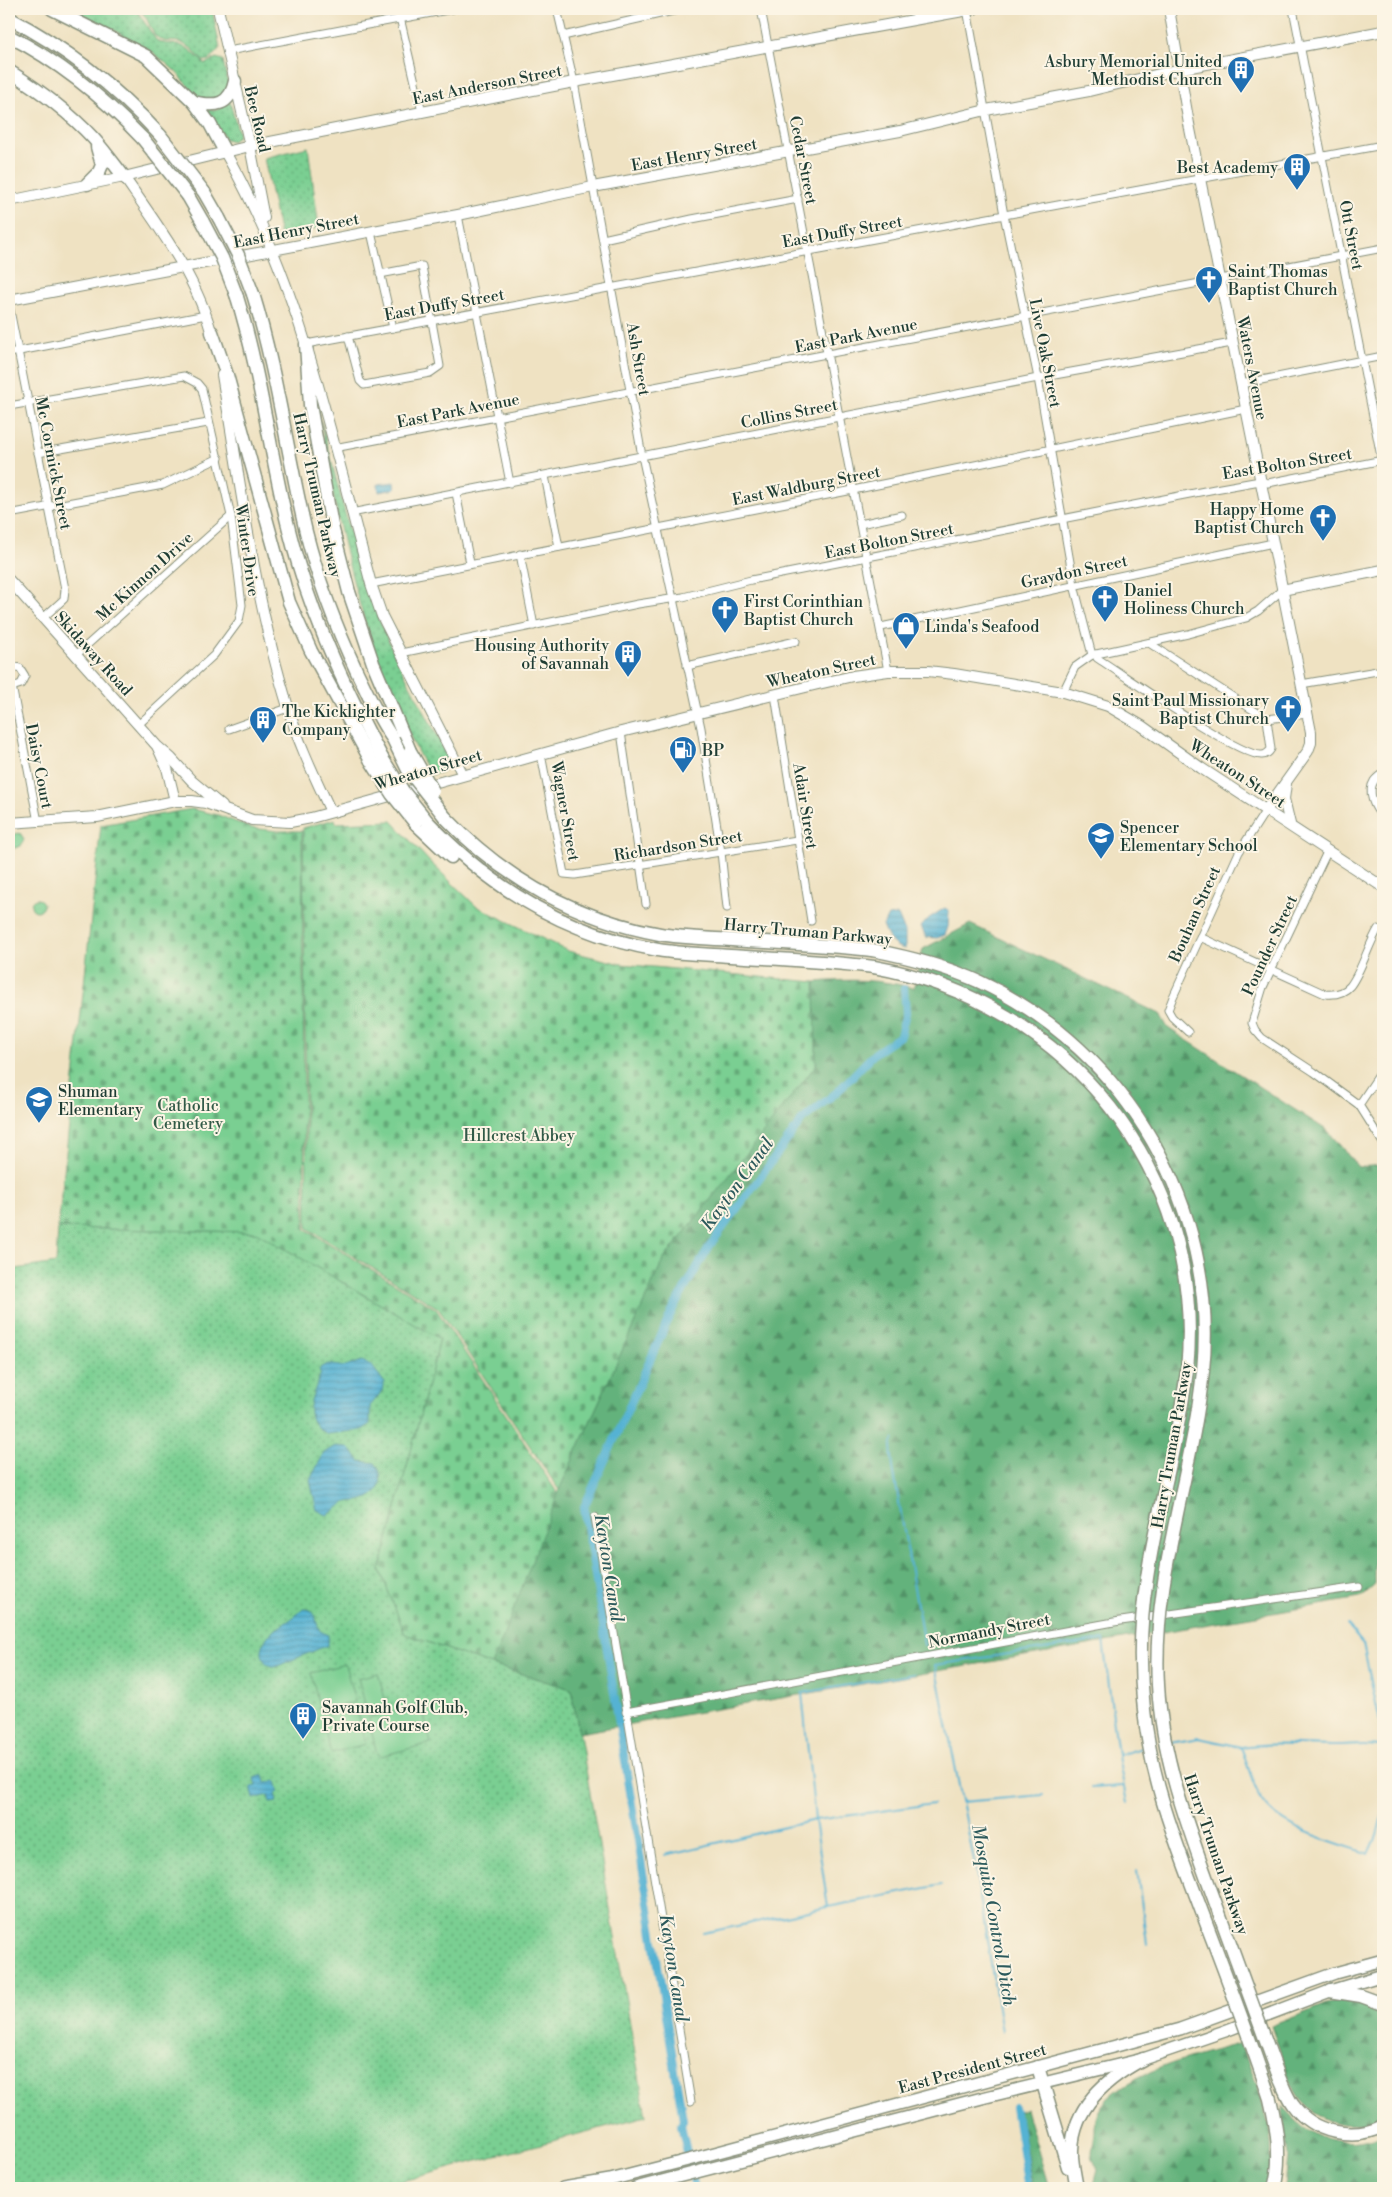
<svg xmlns="http://www.w3.org/2000/svg" width="1392" height="2197" font-family="'Libre Bodoni',serif">
  <style>
    .grass { fill: url(#grass-dots); stroke: #4c8663 }
    .forest { fill: url(#forest-firs); stroke: #417858 }
    .cemetery { fill: url(#cemetery-stones); stroke: #4c8663 }
    .park { fill: #7acf92; stroke: #4c8663 }
    .water { fill: url(#water-rules); stroke: #3a7884 }
    .lines { fill: none; stroke-linecap: round; stroke-linejoin: round }
    .stream { stroke: #55b2d3; stroke-width: 2 }
    .canal { stroke: #55b2d3; stroke-width: 8 }
    .street-casing { stroke: #87907b; stroke-width: 9 }
    .secondary-casing { stroke: #87907b; stroke-width: 12 }
    .primary-casing { stroke: #87907b; stroke-width: 14 }
    .highway-casing { stroke: #87907b; stroke-width: 15 }
    .street { stroke: #fff; stroke-width: 7 }
    .secondary { stroke: #fff; stroke-width: 10 }
    .primary { stroke: #fff; stroke-width: 11 }
    .highway { stroke: #fff; stroke-width: 12 }
    .rail { stroke: #1f3d34; stroke-width: 2; stroke-dasharray: 8 4; stroke-linecap: butt }
    .highway-bridge-casing { stroke: #87907b; stroke-width: 15; stroke-linecap: butt }
    .highway-bridge { stroke: #fff; stroke-width: 12 }
    .labels { text-anchor: middle; stroke-width: 4; stroke-linejoin: round; paint-order: stroke }
    .poi-label { font-size: 16px; fill: #1f3d34; stroke: #fcf5e5; text-anchor: start }
    .street-label { font-size: 16px; fill: #1f3d34; stroke: #fcf5e5 }
    .park-label { font-size: 16px; fill: #315a47; stroke: #fcf5e5 }
    .water-label { font-size: 18px; font-style: italic; fill: #2c5a5c; stroke: #fcf5e5 }
  </style>
  <defs>
    <pattern id="grass-dots" width="8" height="8" patternUnits="userSpaceOnUse" patternTransform="scale(1.25)"><rect width="8" height="8" fill="#7acf92"/><path d="M2 2h.1M6 6h.1" fill="none" stroke="#63a978" stroke-width="1.8" stroke-linecap="round"/></pattern>
    <pattern id="forest-firs" width="22" height="20" patternUnits="userSpaceOnUse" patternTransform="scale(1.25)"><rect width="22" height="20" fill="#63b27c"/><path d="M5 1l3.5 6h-7zM16 11l3.5 6h-7z" fill="#519266"/></pattern>
    <pattern id="cemetery-stones" width="16" height="16" patternUnits="userSpaceOnUse" patternTransform="scale(1.25)"><rect width="16" height="16" fill="#7acf92"/><path d="M2 7V4a2 2 0 0 1 4 0v3zM10 15v-3a2 2 0 0 1 4 0v3z" fill="#63a978"/></pattern>
    <pattern id="water-rules" width="6" height="5" patternUnits="userSpaceOnUse" patternTransform="scale(1.25)"><rect width="6" height="5" fill="#55b2d3"/><path d="M0 2.5h6" fill="none" stroke="#4692ac"/></pattern>
  </defs>
  <rect width="100%" height="100%" fill="#fcf5e5"/>
  <filter id="ink" filterUnits="userSpaceOnUse"><feTurbulence type="fractalNoise" baseFrequency=".02" numOctaves="2"/><feDisplacementMap in="SourceGraphic" scale="10" xChannelSelector="R" yChannelSelector="G"/><feConvolveMatrix kernelMatrix="1 2 1 2 8 2 1 2 1" color-interpolation-filters="sRGB"/></filter>
  <filter id="wash" filterUnits="userSpaceOnUse"><feTurbulence type="fractalNoise" baseFrequency=".0096" numOctaves="4" result="noise"/><feDisplacementMap in="SourceGraphic" scale="20" xChannelSelector="R" yChannelSelector="G"/><feGaussianBlur stdDeviation="1.12" result="paint"/><feColorMatrix in="noise" values="0 0 0 0 0 0 0 0 0 0 0 0 0 0 0 0 0 1.4 0 .05"/><feComposite in="paint" operator="in"/></filter>
  <g filter="url(#wash)">
    <rect width="100%" height="100%" fill="#efe2c2"/>
    <g class="grass">
      <path d="M70,9h66l20,31 7,3 17,2 10,5 15,14 11,-6 7,2 5,24 -5,15h-25c-7,-9 -14,-19 -22,-27 -30,-29 -70,-46 -106,-63z"/>
      <path d="M139,9h73l8,39 -11,12 -6,1 -12,-13 -11,-6 -16,-1 -9,-5 -9,-18z"/>
      <path d="M230,102l9,33 -6,6 -8,-2 -18,-29h10z"/>
      <path d="M308,147l11,81 -39,8 -16,-78z"/>
      <path d="M321,421c20,73 36,152 68,221 17,38 39,74 57,112l1,13 -6,5 -11,3c-60,-109 -92,-232 -109,-354z"/>
      <path d="M58,1228l198,4 184,107 -60,231 25,64 87,31 80,24 74,427 -270,72h-367v-918l47,-7z"/>
    </g>
    <g class="forest">
      <path d="M970,924l190,90 8,14 160,103 30,36 25,-2v344l-8,32v44l-15,13 -781,135 -8,-44 -79,-24 67,-175 104,-230 153,-195 -1,-83c34,-3 66,-3 99,6l9,-39z"/>
      <path d="M1346,2000l19,2 18,11v102c-32,19 -70,8 -89,-24l-23,-65 56,-22z"/>
      <path d="M1241,2043c16,42 42,100 25,145h-173l5,-18c-9,-18 -6,-17 -3,-36 0,-6 0,-14 2,-19 16,-42 105,-60 144,-72z"/>
      <path d="M1282,2106c32,36 55,42 101,30v52h-98l3,-32z"/>
      <path d="M1026,2109l23,79h-16l-14,-77z"/>
    </g>
    <g class="cemetery">
      <path d="M192,809l26,6 33,13 27,3h24l3,398 131,80 122,185 -66,171 -87,-31 -25,-64 60,-231 -184,-107 -198,-4 43,-403z"/>
      <path d="M335,819l1,4 56,-2 36,39 48,46 92,45 53,13 194,18 1,83 -153,195 -104,230 -121,-182 -131,-80 -4,-400z"/>
    </g>
    <g class="park">
      <path d="M20,833l4,6 -3,7 -12,4v-15z"/>
      <circle cx="37" cy="905" r="6"/>
      <path d="M345,1664l10,38 -35,9 -9,-38z"/>
      <path d="M378,1673l10,37 -20,5 -10,-37z"/>
      <path d="M421,1704l10,39 -50,13 -4,-2 -8,-33 2,-4z"/>
      <path d="M356,1707l10,37 -35,9 -10,-37z"/>
    </g>
    <g class="water">
      <path d="M394,482l1,7 -16,3 -1,-8z"/>
      <path d="M945,908l4,3 -1,16 -3,8 -8,3 -11,-1 -5,-10 8,-9z"/>
      <path d="M898,915l7,17v17c-13,-2 -17,-11 -22,-23l5,-10z"/>
      <path d="M362,1361l10,5 12,16 -2,9 -12,15v18l-9,6 -34,4c-29,-16 -14,-37 -6,-61l-2,-2 2,-4 7,-3 17,3z"/>
      <path d="M335,1446l13,1 12,14 15,2c11,13 5,34 -13,37 -5,2 -10,0 -15,2 -7,3 -13,10 -20,13l-10,-5 -7,-30 14,-27z"/>
      <path d="M303,1609c15,0 11,11 17,22l8,4v10l-53,22c-16,-3 -16,-19 -7,-31 6,-7 26,-17 35,-27z"/>
      <path d="M264,1775l2,8 10,-2 3,11 -4,2 2,8 -7,1 -2,-8 -14,4 -3,-12 5,-1 -2,-8z"/>
    </g>
    <g class="lines">
      <g class="stream">
        <path d="M894,1438l-3,8 2,22 31,177"/>
        <path d="M1347,1625l16,19 19,87 1,19"/>
        <path d="M914,1674l-112,19 13,127 118,-16"/>
        <path d="M1170,1743l29,-5 42,9"/>
        <path d="M1383,1747c-16,-4 -30,-1 -46,-1 -32,0 -64,-4 -96,1 7,17 11,39 22,54 19,29 73,41 106,53l8,-18 6,-24"/>
        <path d="M1118,1756l9,47"/>
        <path d="M1091,1788l32,-2"/>
        <path d="M961,1802l82,-7"/>
        <path d="M665,1855l150,-35 13,87 113,-22"/>
        <path d="M1137,1871l10,73"/>
        <path d="M703,1933l125,-26"/>
        <path d="M1002,2032l-27,-166 -40,-201 168,-25 15,115 28,-8"/>
        <path d="M476,2188l17,-3"/>
      </g>
      <g class="canal">
        <path d="M1015,2107l13,81"/>
        <path d="M695,2188l-14,-63 2,-5 -99,-613 89,-198 36,-62 93,-127 35,-28 38,-39 25,-17 6,-23 -2,-24"/>
      </g>
    </g>
  </g>
  <g filter="url(#ink)">
    <g class="lines">
      <defs>
        <g id="street">
          <path d="M398,9l24,103"/>
          <path d="M557,9l17,73 68,374 59,272 20,124 6,56"/>
          <path d="M761,9l127,662"/>
          <path d="M967,9l37,206 34,163 36,207 18,70"/>
          <path d="M1293,9l90,458"/>
          <path d="M563,36l119,-27"/>
          <path d="M228,51l225,-42"/>
          <path d="M458,215l52,268"/>
          <path d="M371,232l22,96"/>
          <path d="M603,239l89,-20 106,-20"/>
          <path d="M9,305l56,284 -1,10 -21,19"/>
          <path d="M348,336l12,45 4,4 66,-12 10,-7 -18,-100 -42,8"/>
          <path d="M306,344l1077,-199"/>
          <path d="M9,353l197,-38"/>
          <path d="M1241,384l142,-28"/>
          <path d="M9,406l175,-30 13,7 5,6 29,127 11,89 -3,16 -25,34 -76,70"/>
          <path d="M334,448l1049,-200"/>
          <path d="M38,453l170,-30"/>
          <path d="M545,476l14,71"/>
          <path d="M456,493l14,70"/>
          <path d="M351,513l687,-135 194,-35"/>
          <path d="M9,514l154,-29 56,-27"/>
          <path d="M860,524l42,-9"/>
          <path d="M520,554l14,72"/>
          <path d="M371,584l482,-94 393,-81"/>
          <path d="M881,627l392,-84"/>
          <path d="M1149,643l118,76 40,-5"/>
          <path d="M401,653l237,-49 45,-7 68,-17 464,-91 45,-8 8,2 115,-23"/>
          <path d="M1096,654l1,4c27,17 142,99 165,97 5,0 7,-3 9,-6l-4,-30"/>
          <path d="M76,655l155,-139"/>
          <path d="M687,666l109,-25"/>
          <path d="M9,668l4,-2 7,2 5,8 -4,8 -6,2 -6,-2"/>
          <path d="M1301,684l82,-14"/>
          <path d="M12,686l26,136"/>
          <path d="M1063,692l12,-25 17,-12 96,-21 58,-16 12,-7 24,-21"/>
          <path d="M775,695l36,226"/>
          <path d="M229,729l59,-21"/>
          <path d="M621,732l25,172"/>
          <path d="M541,754l23,120 11,1 222,-35"/>
          <path d="M1383,772c-2,3 -7,6 -9,9 -7,11 0,28 9,35"/>
          <path d="M1328,850l-65,137 -11,36 3,7 7,8 52,34 45,33 24,38"/>
          <path d="M1200,937l125,57c9,1 19,-1 25,-8 11,-14 18,-40 28,-57"/>
          <path d="M1188,1032l-16,-15 -4,-7 5,-13 66,-145 27,-42"/>
          <path d="M1359,1105l24,-36"/>
          <path d="M595,1517l96,585"/>
          <path d="M626,1712l488,-90 245,-35"/>
        </g>
        <g id="secondary">
          <path d="M218,9l32,137 14,72"/>
          <path d="M1169,9l20,115 122,608v11l-3,8 -42,59"/>
          <path d="M225,152c76,133 106,285 146,432l11,32 81,159"/>
          <path d="M124,177c34,49 75,103 89,162"/>
          <path d="M9,201l115,-24 126,-31 324,-64 400,-73"/>
          <path d="M9,300l449,-85 135,-28 307,-56 86,-21 103,-19 91,-22 203,-38"/>
          <path d="M222,375c19,112 33,227 67,335 10,35 27,69 42,102"/>
          <path d="M9,580l148,166 14,12 21,23 30,25"/>
          <path d="M1282,590l101,-20"/>
          <path d="M158,748l9,20 8,33"/>
          <path d="M1286,784l-2,15 6,25"/>
          <path d="M9,823l88,-6 78,-16h17l14,2 46,17 38,2 21,-4 310,-86 193,-47 39,-9 35,-5h40l26,3 109,18 45,14 34,20 59,42 182,119"/>
        </g>
        <g id="primary">
          <path d="M563,2188l47,-8 82,-21 488,-130 155,-56 48,-13"/>
          <path d="M635,2188l351,-91 157,-38 82,-28 105,-40 53,-16"/>
        </g>
        <g id="highway">
          <path d="M52,9l94,47 48,46 16,22 15,28"/>
          <path d="M9,18c58,30 107,69 151,117"/>
          <path d="M9,36c51,26 94,61 134,103"/>
          <path d="M9,71c30,19 59,40 84,67 11,12 21,26 31,39"/>
          <path d="M194,102c21,5 36,4 41,-21"/>
          <path d="M87,184l12,-12 3,-7 -5,-18"/>
          <path d="M204,192l15,26"/>
          <path d="M188,196l15,26"/>
          <path d="M253,294c24,78 34,159 53,238 12,48 30,95 51,140 11,22 21,46 36,67"/>
          <path d="M237,297c27,87 35,179 61,266 20,68 51,132 84,195"/>
          <path d="M212,332l15,43 62,227 22,49 60,110"/>
          <path d="M306,344l4,61 22,121 17,66 24,71 37,88"/>
          <path d="M445,817c58,61 131,102 215,117 24,4 48,4 72,6 47,3 93,5 140,10"/>
          <path d="M427,821c63,67 139,113 231,129 24,4 48,4 72,6 48,3 96,5 144,11"/>
          <path d="M416,824l35,33"/>
          <path d="M1330,1991l31,5 22,8"/>
          <path d="M1038,2067l30,100"/>
          <path d="M1077,2188c-2,-10 -4,-20 -5,-31 -2,-48 33,-78 71,-98"/>
        </g>
      </defs>
      <use href="#street" class="street-casing"/>
      <use href="#secondary" class="secondary-casing"/>
      <use href="#primary" class="primary-casing"/>
      <use href="#highway" class="highway-casing"/>
      <use href="#street" class="street"/>
      <use href="#secondary" class="secondary"/>
      <use href="#primary" class="primary"/>
      <use href="#highway" class="highway"/>
      <path class="rail" d="M1383,1529l-3,51 3,47"/>
      <defs>
        <g id="highway-bridge">
          <path d="M160,135l44,57"/>
          <path d="M143,139l45,57"/>
          <path d="M219,218l19,37 15,39"/>
          <path d="M203,222l19,36 15,39"/>
          <path d="M393,739l15,31 37,47"/>
          <path d="M410,751l23,40"/>
          <path d="M382,758l21,33 24,30"/>
          <path d="M371,761l21,33 24,30"/>
          <path d="M872,950c37,7 73,16 108,32 147,68 239,227 223,389 -11,107 -51,204 -45,314 4,74 30,142 55,211 22,60 44,121 66,181 4,9 8,20 14,28 20,28 60,36 90,21"/>
          <path d="M874,967c192,34 333,205 313,403 -8,70 -30,138 -40,208 -7,43 -8,88 -3,132 6,62 27,120 49,178 26,70 54,140 77,211 7,29 12,60 4,89"/>
        </g>
      </defs>
      <use href="#highway-bridge" class="highway-bridge-casing"/>
      <use href="#highway-bridge" class="highway-bridge"/>
    </g>
  </g>
  <defs>
    <symbol id="building-pin" viewBox="-11 -11 22 30"><path d="M0 17L-7.5 6A9.5 9.5 0 1 1 7.5 6Z" fill="#1f6fb2" stroke="#fcf5e5"/><path d="M-4-6H4V6H1V3H-1V6H-4ZM-2.5-4.3h1.7v1.8h-1.7ZM.8-4.3h1.7v1.8H.8ZM-2.5-1h1.7V.8h-1.7ZM.8-1h1.7V.8H.8Z" fill="#fff"/></symbol>
    <symbol id="church-pin" viewBox="-11 -11 22 30"><path d="M0 17L-7.5 6A9.5 9.5 0 1 1 7.5 6Z" fill="#1f6fb2" stroke="#fcf5e5"/><path d="M-1.2-6h2.4v3.5h3.3v2.4h-3.3V6h-2.4V-.1h-3.3v-2.4h3.3Z" fill="#fff"/></symbol>
    <symbol id="shop-pin" viewBox="-11 -11 22 30"><path d="M0 17L-7.5 6A9.5 9.5 0 1 1 7.5 6Z" fill="#1f6fb2" stroke="#fcf5e5"/><path d="M-5-2.5h2.3a2.7 3.5 0 0 1 5.4 0H5L5.5 6h-11ZM-1.5-2.5h3a1.5 2.3 0 0 0-3 0Z" fill="#fff"/></symbol>
    <symbol id="fuel-pin" viewBox="-11 -11 22 30"><path d="M0 17L-7.5 6A9.5 9.5 0 1 1 7.5 6Z" fill="#1f6fb2" stroke="#fcf5e5"/><path d="M-5.5-6h7V0h2V4h1.3V-2.5L3-4.5l.8-.8L6-3V5H2.5V1h-1V6h-7ZM-4.2-4.7v3.2H.2V-4.7Z" fill="#fff"/></symbol>
    <symbol id="school-pin" viewBox="-11 -11 22 30"><path d="M0 17L-7.5 6A9.5 9.5 0 1 1 7.5 6Z" fill="#1f6fb2" stroke="#fcf5e5"/><path d="M0-5L7-2L0 1L-7-2ZM-4 1L0 2.5L4 1V4Q0 6-4 4Z" fill="#fff"/></symbol>
  </defs>
  <g fill-rule="evenodd">
    <use href="#building-pin" x="1225" y="54" width="32" height="43"/>
    <use href="#building-pin" x="1281" y="151" width="32" height="43"/>
    <use href="#church-pin" x="1193" y="264" width="32" height="43"/>
    <use href="#church-pin" x="1307" y="502" width="32" height="43"/>
    <use href="#church-pin" x="1089" y="583" width="32" height="43"/>
    <use href="#church-pin" x="709" y="594" width="32" height="43"/>
    <use href="#shop-pin" x="890" y="610" width="32" height="43"/>
    <use href="#building-pin" x="612" y="638" width="32" height="43"/>
    <use href="#church-pin" x="1272" y="693" width="32" height="43"/>
    <use href="#building-pin" x="247" y="704" width="32" height="43"/>
    <use href="#fuel-pin" x="667" y="734" width="32" height="43"/>
    <use href="#school-pin" x="1085" y="820" width="32" height="43"/>
    <use href="#school-pin" x="23" y="1084" width="32" height="43"/>
    <use href="#building-pin" x="287" y="1700" width="32" height="43"/>
  </g>
  <g class="labels">
    <g class="poi-label">
      <text x="1222" y="67" text-anchor="end">Asbury Memorial United<tspan x="1222" dy="18">Methodist Church</tspan></text>
      <text x="1278" y="173" text-anchor="end">Best Academy</text>
      <text x="1228" y="277">Saint Thomas<tspan x="1228" dy="18">Baptist Church</tspan></text>
      <text x="1304" y="515" text-anchor="end">Happy Home<tspan x="1304" dy="18">Baptist Church</tspan></text>
      <text x="1124" y="596">Daniel<tspan x="1124" dy="18">Holiness Church</tspan></text>
      <text x="744" y="607">First Corinthian<tspan x="744" dy="18">Baptist Church</tspan></text>
      <text x="925" y="632">Linda's Seafood</text>
      <text x="609" y="651" text-anchor="end">Housing Authority<tspan x="609" dy="18">of Savannah</tspan></text>
      <text x="1269" y="706" text-anchor="end">Saint Paul Missionary<tspan x="1269" dy="18">Baptist Church</tspan></text>
      <text x="282" y="717">The Kicklighter<tspan x="282" dy="18">Company</tspan></text>
      <text x="702" y="756">BP</text>
      <text x="1120" y="833">Spencer<tspan x="1120" dy="18">Elementary School</tspan></text>
      <text x="58" y="1097">Shuman<tspan x="58" dy="18">Elementary</tspan></text>
      <text x="322" y="1713">Savannah Golf Club,<tspan x="322" dy="18">Private Course</tspan></text>
    </g>
    <g class="street-label">
      <text transform="translate(487 84) rotate(-11)" y="6">East Anderson Street</text>
      <text transform="translate(258 119) rotate(77)" y="6">Bee Road</text>
      <text transform="translate(694 154) rotate(-10)" y="6">East Henry Street</text>
      <text transform="translate(804 160) rotate(79)" y="6">Cedar Street</text>
      <text transform="translate(296 230) rotate(-11)" y="6">East Henry Street</text>
      <text transform="translate(842 231) rotate(-10)" y="6">East Duffy Street</text>
      <text transform="translate(1352 235) rotate(79)" y="6">Ott Street</text>
      <text transform="translate(444 304) rotate(-10)" y="6">East Duffy Street</text>
      <text transform="translate(856 335) rotate(-11)" y="6">East Park Avenue</text>
      <text transform="translate(1046 353) rotate(79)" y="6">Live Oak Street</text>
      <text transform="translate(639 359) rotate(80)" y="6">Ash Street</text>
      <text transform="translate(1253 368) rotate(79)" y="6">Waters Avenue</text>
      <text transform="translate(458 410) rotate(-11)" y="6">East Park Avenue</text>
      <text transform="translate(789 413) rotate(-11)" y="6">Collins Street</text>
      <text transform="translate(54 463) rotate(79)" y="6">Mc Cormick Street</text>
      <text transform="translate(1287 463) rotate(-9)" y="6">East Bolton Street</text>
      <text transform="translate(806 485) rotate(-11)" y="6">East Waldburg Street</text>
      <text transform="translate(318 495) rotate(77)" y="6">Harry Truman Parkway</text>
      <text transform="translate(889 540) rotate(-11)" y="6">East Bolton Street</text>
      <text transform="translate(248 550) rotate(82)" y="6">Winter Drive</text>
      <text transform="translate(1074 571) rotate(-12)" y="6">Graydon Street</text>
      <text transform="translate(144 576) rotate(-42)" y="6">Mc Kinnon Drive</text>
      <text transform="translate(94 653) rotate(48)" y="6">Skidaway Road</text>
      <text transform="translate(821 670) rotate(-12)" y="6">Wheaton Street</text>
      <text transform="translate(40 766) rotate(79)" y="6">Daisy Court</text>
      <text transform="translate(428 769) rotate(-16)" y="6">Wheaton Street</text>
      <text transform="translate(1238 773) rotate(33)" y="6">Wheaton Street</text>
      <text transform="translate(806 806) rotate(81)" y="6">Adair Street</text>
      <text transform="translate(566 811) rotate(80)" y="6">Wagner Street</text>
      <text transform="translate(678 845) rotate(-9)" y="6">Richardson Street</text>
      <text transform="translate(1194 914) rotate(-66)" y="6">Bouhan Street</text>
      <text transform="translate(808 931) rotate(5)" y="6">Harry Truman Parkway</text>
      <text transform="translate(1269 945) rotate(-65)" y="6">Pounder Street</text>
      <text transform="translate(1171 1445) rotate(-80)" y="6">Harry Truman Parkway</text>
      <text transform="translate(989 1630) rotate(-11)" y="6">Normandy Street</text>
      <text transform="translate(1217 1854) rotate(71)" y="6">Harry Truman Parkway</text>
      <text transform="translate(972 2068) rotate(-15)" y="6">East President Street</text>
    </g>
    <g class="park-label">
      <text x="188" y="1111">Catholic<tspan x="188" dy="18">Cemetery</tspan></text>
      <text x="519" y="1141">Hillcrest Abbey</text>
    </g>
    <g class="water-label">
      <text transform="translate(737 1184) rotate(-54)" y="6">Kayton Canal</text>
      <text transform="translate(609 1568) rotate(81)" y="6">Kayton Canal</text>
      <text transform="translate(994 1915) rotate(80)" y="6">Mosquito Control Ditch</text>
      <text transform="translate(674 1968) rotate(81)" y="6">Kayton Canal</text>
    </g>
  </g>
  <rect width="1392" height="2197" fill="none" stroke="#fcf5e5" stroke-width="30"/>
</svg>
